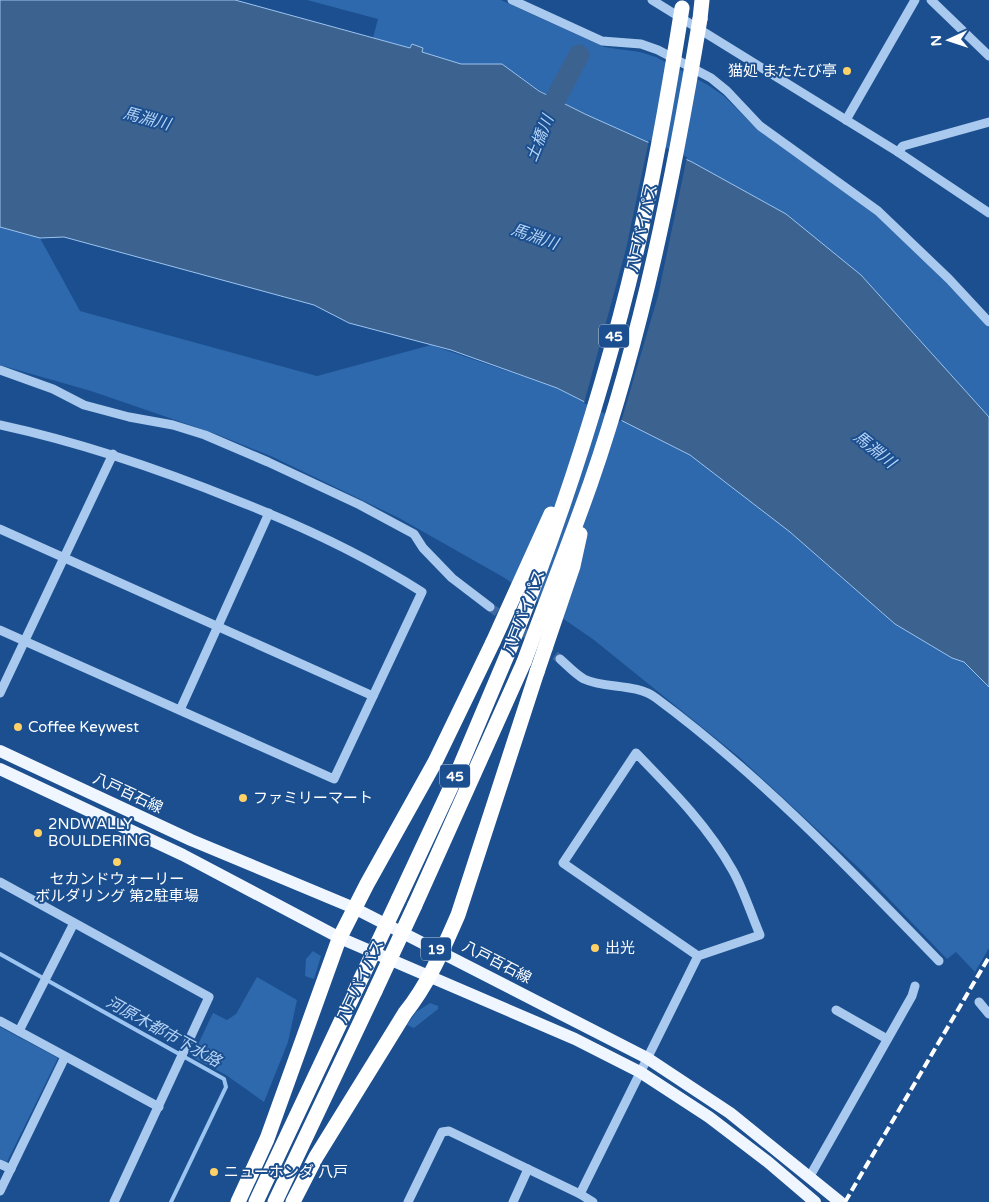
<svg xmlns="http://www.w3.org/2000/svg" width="989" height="1202" font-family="'Varela Round','Noto Sans JP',sans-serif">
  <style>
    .green { fill: #2e69ad }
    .water { fill: #3c6290; stroke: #9cc4f0 }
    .pier { fill: #1b4f8f }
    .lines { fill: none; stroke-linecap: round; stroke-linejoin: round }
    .stream { stroke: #9cc4f0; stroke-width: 4 }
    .river { stroke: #3c6290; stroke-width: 21 }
    .minor-tunnel { stroke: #3d69a0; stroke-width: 9; stroke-dasharray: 9 4.5; stroke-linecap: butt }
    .minor { stroke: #a9c9ee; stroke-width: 9 }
    .major { stroke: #f0f6ff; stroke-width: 12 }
    .highway { stroke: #fff; stroke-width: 15 }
    .rail { stroke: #fff; stroke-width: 4; stroke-dasharray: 9 4; stroke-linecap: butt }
    .highway-bridge { stroke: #fff; stroke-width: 15 }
    .poi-dot { fill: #ffd166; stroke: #1b4f8f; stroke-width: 2 }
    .labels { text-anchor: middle; stroke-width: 4; stroke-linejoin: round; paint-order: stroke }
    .shield { fill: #1b4f8f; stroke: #bbcadd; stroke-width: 1 }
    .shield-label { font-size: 14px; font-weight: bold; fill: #fff }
    .poi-label { font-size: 15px; fill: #fff; stroke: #1b4f8f; text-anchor: start }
    .street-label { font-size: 15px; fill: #fff; stroke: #1b4f8f }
    .water-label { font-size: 16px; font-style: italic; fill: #b5d3f5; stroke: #1b4f8f }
  </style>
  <rect width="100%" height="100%" fill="#1b4f8f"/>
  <g class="green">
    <path d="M307,0h194l103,47 36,5 16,5 52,28 16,11 34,34 117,84 70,67 44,47v89l-128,-142 -276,-161 -46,-24 -37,-26h-41l-39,-12 1,-4 -11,-4 -2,4 -37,-10 5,-19z"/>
    <path d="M0,227l40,11 40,73 237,65 114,-31 126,43 133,67 100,77 105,92 57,34 12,4 25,25v261l-14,24 -19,-20 -9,7 -84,-87 -124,-115 -145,-117 -91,-63 -104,-59 -126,-61 -57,-23 -125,-43 -91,-26z"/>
    <path d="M313,951l8,5 -7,23 -9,-3 1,-17z"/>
    <path d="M257,977l40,23 -9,42 -24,60 -38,-27 -34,-18 21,-44 14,7 9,-6z"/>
    <path d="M430,1003l8,3v3l-24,19 -7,-3 9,-13z"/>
    <path d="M0,1027l58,31 -51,104 -7,-3z"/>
  </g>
  <path class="water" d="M0,0h235l175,48 2,-4 11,4 -1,4 39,12h41l37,27 46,23 107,48 94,52 75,61 128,142v270l-25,-25 -12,-4 -57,-34 -105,-92 -100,-77 -133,-67 -106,-38 -102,-27 -35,-18 -250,-68 -24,1 -40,-11z"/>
  <path class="pier" d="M649,140l38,17 -29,139 -37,126 -37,-19 42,-154z"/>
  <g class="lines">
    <path class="stream" d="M0,954l224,125 2,8 -55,115"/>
    <path class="river" d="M544,124c10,-24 23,-46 35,-69"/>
    <path class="minor-tunnel" d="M490,607l70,52"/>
    <g class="minor">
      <path d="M512,0l90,41 39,3 17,6 53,28 16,13 33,35 118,85 71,68 40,43"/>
      <path d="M652,0l246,152 91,61"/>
      <path d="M931,0l58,56"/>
      <path d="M846,120l69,-120"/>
      <path d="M898,152l5,-6 86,-24"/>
      <path d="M0,370l53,19 31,16 45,12 44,8 32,10 63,27 92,43 54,29 9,14 29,30 38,29"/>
      <path d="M0,425c83,18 159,44 238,76 64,25 126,54 184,91l-88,187 -334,-149"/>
      <path d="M0,529l373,167"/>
      <path d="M560,659c7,6 15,15 24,20 21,10 52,4 72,19 104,77 194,171 283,263"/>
      <path d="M0,693l113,-239"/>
      <path d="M180,710l89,-197"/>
      <path d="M0,882l209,115 -95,205"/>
      <path d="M979,1002l10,12"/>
      <path d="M836,1010l51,29"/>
      <path d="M0,1021l159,86"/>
      <path d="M19,1031l55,-108"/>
      <path d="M0,1164l11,5"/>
      <path d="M810,1176l102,-180 3,-10"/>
      <path d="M0,1191l65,-134"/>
      <path d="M580,1194l118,-238 -135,-93 73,-110c36,37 72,73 97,118 11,20 18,43 27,64l-62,21"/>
      <path d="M408,1202l34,-70 7,-1 131,63 13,8"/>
      <path d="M513,1202l15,-33"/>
    </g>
    <g class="major">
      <path d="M0,751l191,89 163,68 293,150 83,55 110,89"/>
      <path d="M0,769l183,86 157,83 235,101 65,33 69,45 59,45 47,40"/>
    </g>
    <g class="highway">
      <path d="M700,19l2,-19"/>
      <path d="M399,898l57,-122 52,-123"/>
      <path d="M415,905l109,-243"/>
      <path d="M238,1202l29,-63 72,-200 28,-55 68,-122 58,-120"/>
      <path d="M256,1202l102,-217"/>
      <path d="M275,1202l100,-211"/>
      <path d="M293,1202l23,-45 89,-144c24,-30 38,-64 53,-98l79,-243"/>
    </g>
    <path class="rail" d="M845,1202l144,-245"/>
    <g class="highway-bridge">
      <path d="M493,642l58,-128"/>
      <path d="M508,653c52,-130 96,-264 128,-400 19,-81 33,-163 46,-245"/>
      <path d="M524,662c22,-60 46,-120 67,-180 52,-150 83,-307 109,-463"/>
      <path d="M537,672l36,-106 7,-32"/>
      <path d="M358,985l41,-87"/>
      <path d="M375,991l40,-86"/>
    </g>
  </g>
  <g class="poi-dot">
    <circle cx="847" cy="71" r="5"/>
    <circle cx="18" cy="727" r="5"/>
    <circle cx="243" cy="798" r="5"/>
    <circle cx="38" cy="833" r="5"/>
    <circle cx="117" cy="862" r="5"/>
    <circle cx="595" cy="948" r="5"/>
    <circle cx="214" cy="1172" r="5"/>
  </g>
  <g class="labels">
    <g class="shield">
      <rect x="599" y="324.5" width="30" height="23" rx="4"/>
      <rect x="440" y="764.5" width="30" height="23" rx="4"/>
      <rect x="421" y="937.5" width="30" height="23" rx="4"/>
    </g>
    <g class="shield-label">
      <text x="614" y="341">45</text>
      <text x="455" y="781">45</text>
      <text x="436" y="954">19</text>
    </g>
    <g class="poi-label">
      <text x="837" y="76" text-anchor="end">猫処 またたび亭</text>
      <text x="28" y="732">Coffee Keywest</text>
      <text x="253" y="803">ファミリーマート</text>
      <text x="48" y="829">2NDWALLY<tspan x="48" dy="17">BOULDERING</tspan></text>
      <text x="117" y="884" text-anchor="middle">セカンドウォーリー<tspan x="117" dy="17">ボルダリング 第2駐車場</tspan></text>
      <text x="605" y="953">出光</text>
      <text x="224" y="1177">ニューホンダ 八戸</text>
    </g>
    <g class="street-label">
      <text transform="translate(642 228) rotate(-77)" y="5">八戸バイパス</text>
      <text transform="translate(524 612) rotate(-69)" y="5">八戸バイパス</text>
      <text transform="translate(128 793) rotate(25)" y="5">八戸百石線</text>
      <text transform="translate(497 962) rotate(27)" y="5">八戸百石線</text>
      <text transform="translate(360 981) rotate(-65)" y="5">八戸バイパス</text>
    </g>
    <g class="water-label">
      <text transform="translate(147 118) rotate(15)" y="6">馬淵川</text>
      <text transform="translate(539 138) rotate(-68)" y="6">土橋川</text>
      <text transform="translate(535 236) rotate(19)" y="6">馬淵川</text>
      <text transform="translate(875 449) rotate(39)" y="6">馬淵川</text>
      <text transform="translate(164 1031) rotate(29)" y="6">河原木都市下水路</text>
    </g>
  </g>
  <g transform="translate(949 40) rotate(267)" stroke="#1b4f8f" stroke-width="4" paint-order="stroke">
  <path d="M0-4L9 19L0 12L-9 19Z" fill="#ffffff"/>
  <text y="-8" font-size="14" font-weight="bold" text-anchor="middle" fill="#ffffff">N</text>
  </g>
</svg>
